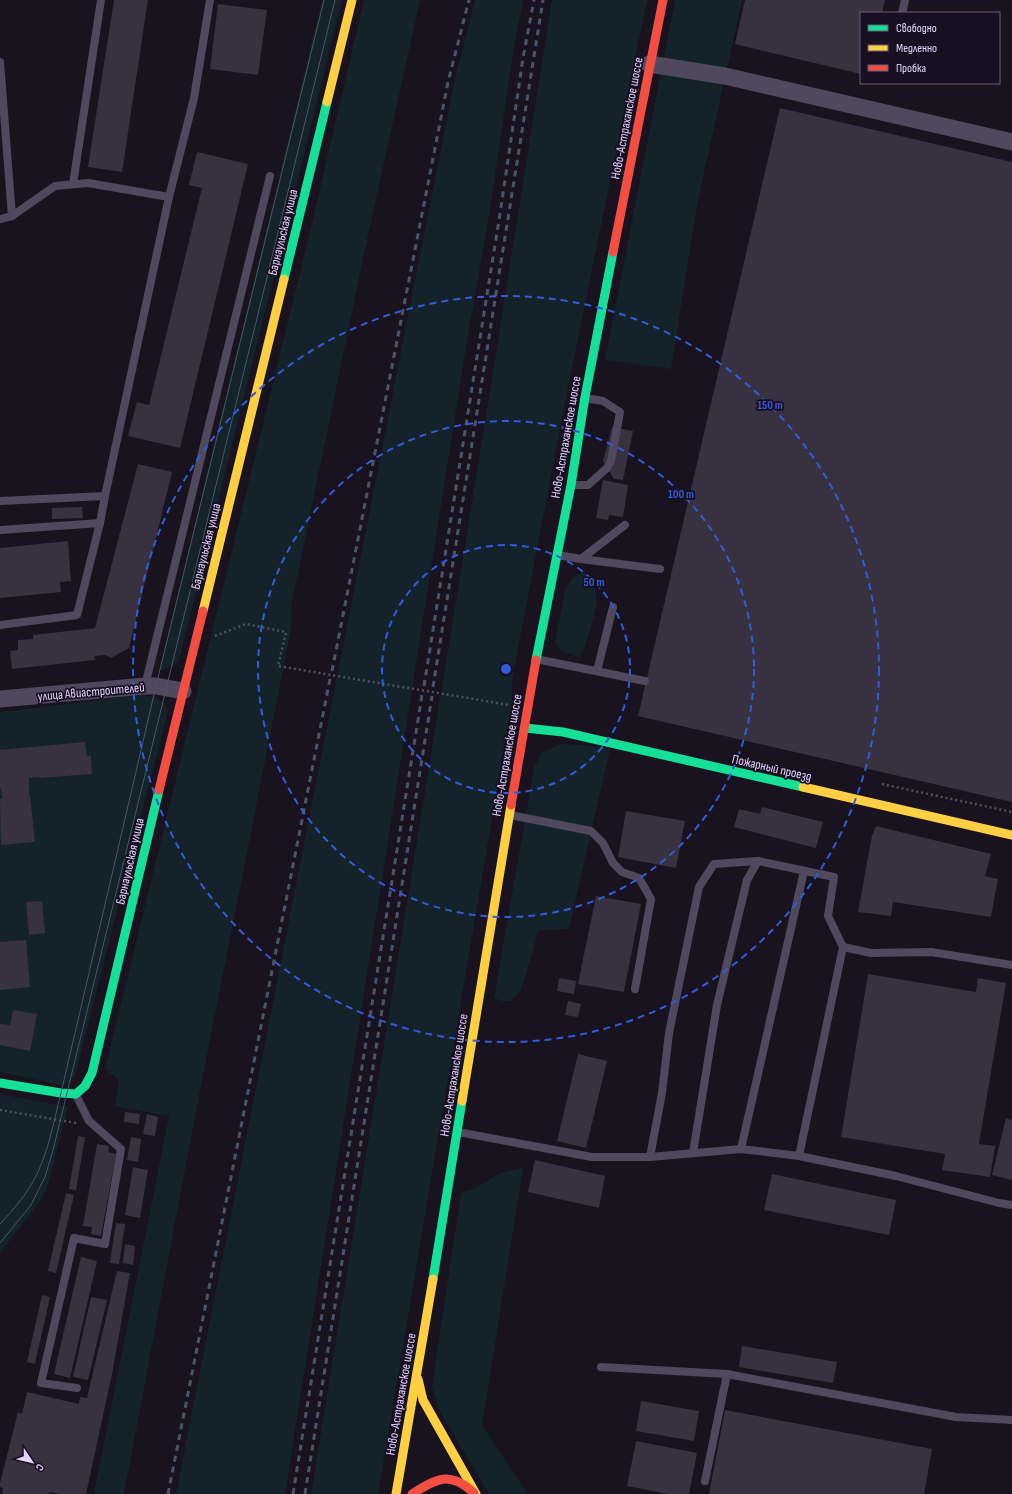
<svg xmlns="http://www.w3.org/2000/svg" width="1012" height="1494" font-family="'Sofia Sans Condensed',sans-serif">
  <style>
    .green { fill: #14232a }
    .building { fill: #383140 }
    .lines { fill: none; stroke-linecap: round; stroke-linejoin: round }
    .path { stroke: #4b505f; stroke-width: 2.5; stroke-dasharray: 2 3; stroke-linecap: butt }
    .lane { stroke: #50495e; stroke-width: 8 }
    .street { stroke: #50495e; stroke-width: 17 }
    .fast { stroke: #16e098; stroke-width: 9 }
    .slow { stroke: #ffcf43; stroke-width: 9 }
    .jam { stroke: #f24e42; stroke-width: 9 }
    .tram { stroke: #4a5469; stroke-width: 1 }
    .rail { stroke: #4a5469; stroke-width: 3; stroke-dasharray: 6 5; stroke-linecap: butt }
    .ring { fill: none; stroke: #315bdc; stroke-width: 2; stroke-dasharray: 7 5 }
    .labels { text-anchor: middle; stroke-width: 3.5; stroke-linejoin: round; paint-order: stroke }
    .street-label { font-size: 13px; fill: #e3d4fc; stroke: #180f22 }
    .centre { fill: #315bdc; stroke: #180f22; stroke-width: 2 }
    .ring-label { font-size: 12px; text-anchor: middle; font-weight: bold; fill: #315bdc; stroke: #180f22; stroke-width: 3.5; stroke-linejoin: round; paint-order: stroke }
  </style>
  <rect width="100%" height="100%" fill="#18131e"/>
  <g class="green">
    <path d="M322,0h20l-163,661 -7,5 -13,5z"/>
    <path d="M364,0h56l-55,249 -74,358v22l-95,482 -72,383h-30l75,-378 -54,-10 4,-26 -14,-11 203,-829z"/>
    <path d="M475,0h48l-10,53 -23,156 -24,138 -181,1147h-109l278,-1411z"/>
    <path d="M552,0h95l-82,402 -53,278v19l-134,795h-67l176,-1084z"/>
    <path d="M675,0h67l-45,205 -26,164 -66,-9z"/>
    <path d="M581,573l6,1 7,5 3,25 -12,43 -5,11 -18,-7 -7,-8 10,-53 7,-12z"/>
    <path d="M143,695l12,2 9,5 4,9 -93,365 -7,8 -7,1 -61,-13v-360z"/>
    <path d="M561,744l23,1 26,4 -41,180 -30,1 -18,60 -10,11h-9l-8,-3 40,-230 7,-15z"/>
    <path d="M0,1094l68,13 -21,81 -9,16 -38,49z"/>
    <path d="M523,1168l-41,257 46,69h-39l-49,-82 -8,-25 29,-194 15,-5 24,-15z"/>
  </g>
  <g class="building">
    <path d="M114,0h34l-26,172 -34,-5z"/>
    <path d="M745,0h140l-3,13h-21v61l-126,-30z"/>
    <path d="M218,4l49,6 -9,65 -48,-6z"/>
    <path d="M780,108l232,54v640l-374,-86z"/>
    <path d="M197,152l51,12 -68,284 -52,-12 9,-34 12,3 53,-217 -13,-3z"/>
    <path d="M612,427l21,4 -10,49 -9,-1 -11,-18z"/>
    <path d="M138,464l34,8 -43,176 -18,10 -6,-3 -11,1 1,4 -83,9 -2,-18 8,-1v-10l15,-1v-4l62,-7z"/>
    <path d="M603,480l25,5 -5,32 -14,-2 -1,5 -12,-2z"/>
    <path d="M82,507l1,11 -31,1v-11z"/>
    <path d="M68,541l3,40 -11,1 1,10 -61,6v-50z"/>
    <path d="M85,742l2,14h4l1,18 -52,4 -1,-1 -10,1v17h1l5,47 -34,3 -1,-46h2l-1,-11h-1v-38z"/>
    <path d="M762,807l61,15 -7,26 -82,-21 5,-18 21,5z"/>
    <path d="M626,811l59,10 -9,47 -58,-11z"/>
    <path d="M876,826l115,28 -6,22 13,3 -7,38 -98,-15 -2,14 -33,-4 14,-76z"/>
    <path d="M596,896l45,8 -17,88 -46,-8z"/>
    <path d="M42,901l3,32 -16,2 -3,-33z"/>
    <path d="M26,940l4,47 -30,3v-48z"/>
    <path d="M868,974l108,18 2,-14 28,5 -27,161 16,2 -5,31 -48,-7 3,-16 -104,-17z"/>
    <path d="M559,978l17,3 -2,13 -17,-3z"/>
    <path d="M568,1001l13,3 -3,13 -13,-2z"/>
    <path d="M13,1010l24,4 -7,37 -30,-6v-21l10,1z"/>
    <path d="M578,1054l29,7 -21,87 -29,-7z"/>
    <path d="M125,1112l15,2 -1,10 -15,-2z"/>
    <path d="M147,1114l11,3 -3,19 -12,-2z"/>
    <path d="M1006,1118l6,2v60l-20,-5z"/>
    <path d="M78,1136l7,1 -9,53 -7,-1z"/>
    <path d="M131,1137l10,2 -3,23 -11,-2z"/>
    <path d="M97,1144l12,2 -1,6 8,2 -15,82 -10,-2 1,-7 -9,-1z"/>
    <path d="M535,1160l70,16 -6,32 -71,-16z"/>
    <path d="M133,1167l15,3 -8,48 -15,-3z"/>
    <path d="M772,1174l124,26 -7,35 -125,-25z"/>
    <path d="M66,1193l8,2 -18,78 -8,-2z"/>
    <path d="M116,1223l9,1 -6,40 -9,-1z"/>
    <path d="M125,1244l10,2 -2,19 -10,-2z"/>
    <path d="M81,1257l16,4 -27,117 -16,-4z"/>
    <path d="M117,1271l13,2 -18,101 -26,120h-26l-11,-2v2h-47l1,-6 -3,-1v-4l18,-71 4,2 5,-22 52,12 1,-7 7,1z"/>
    <path d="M42,1295l8,2 -15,67 -8,-2z"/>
    <path d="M91,1297l16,3 -19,80 -15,-3z"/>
    <path d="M742,1346l95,16 -4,21 -94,-16z"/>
    <path d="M641,1401l58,10 -5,30 -58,-10z"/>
    <path d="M725,1410l207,39 -8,45h-215z"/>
    <path d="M636,1441l61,12 -8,41h-21l-41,-8z"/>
  </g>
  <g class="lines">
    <g class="path">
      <path d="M215,636l31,-12 40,8 -8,34 231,39"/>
      <path d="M882,784l130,28"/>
      <path d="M0,1110l76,13"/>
    </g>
    <g class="lane">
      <path d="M902,13l3,-13"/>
      <path d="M0,62l12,154 -12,3"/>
      <path d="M73,184l28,-184"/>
      <path d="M12,216l43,-30 33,-3 81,14 25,-99 16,-98"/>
      <path d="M571,485h17l19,-17 4,-7 9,-49 -17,-11 -18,-3"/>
      <path d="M105,496l64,-299"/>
      <path d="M0,501l105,-5 -5,27 -100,7"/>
      <path d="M558,555l23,4 44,-34"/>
      <path d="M581,559l79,10"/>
      <path d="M0,625l77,-10 23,-92"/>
      <path d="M536,659l109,22"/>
      <path d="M597,671l16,-64"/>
      <path d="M145,686l125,-510"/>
      <path d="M510,815l81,16 12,12 10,20 9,9 17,6 12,21 -16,90"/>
      <path d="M76,1095l13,26 32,28 -16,95 -31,-6 -33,145 36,5"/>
      <path d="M458,1132l134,25h58l91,-8 58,7 97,20 103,27 13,2"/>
      <path d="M741,1149l63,-278"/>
      <path d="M693,1153l24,-148 30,-125 11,-19"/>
      <path d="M799,1156l44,-209"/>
      <path d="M650,1157l12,-64 7,-60 30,-146 15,-23 44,-3 76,16 -6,39 15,31 28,6 60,-1 81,13"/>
      <path d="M601,1367l126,7 229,43 56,3"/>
      <path d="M705,1481l22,-107"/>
    </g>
    <g class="street">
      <path d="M649,64l76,12 287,66"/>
      <path d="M0,699l145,-13h11l27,5"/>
    </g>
    <g class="fast">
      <path d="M284,279l43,-177"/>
      <path d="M536,660l35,-175 14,-88 28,-145"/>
      <path d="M525,728l38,4 240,55"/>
      <path d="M0,1083l61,10 15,1 9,-8 7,-13 67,-283"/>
      <path d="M433,1279l29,-178"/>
    </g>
    <g class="slow">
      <path d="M327,102l25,-102"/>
      <path d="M203,611l81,-332"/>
      <path d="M803,787l209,48"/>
      <path d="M462,1101l49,-296"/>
      <path d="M418,1379l5,21 53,94"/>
      <path d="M396,1494l37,-215"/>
    </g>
    <g class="jam">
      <path d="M613,252l50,-252"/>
      <path d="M159,790l44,-179"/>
      <path d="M511,805l25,-145"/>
      <path d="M412,1494c25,-16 38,-23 62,-1"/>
    </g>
    <g class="tram">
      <path d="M0,1224c14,-15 28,-31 37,-50 12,-25 17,-54 24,-81l95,-407 168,-686"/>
      <path d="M0,1243l31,-38 14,-28 8,-27 282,-1150"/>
    </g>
    <g class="rail">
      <path d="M332,671l116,-589 21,-82"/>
      <path d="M424,686l76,-472 23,-156 11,-58"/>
      <path d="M433,687l110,-687"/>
      <path d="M168,1494l162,-815"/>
      <path d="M293,1494l129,-799"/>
      <path d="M305,1494l127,-798"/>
    </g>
  </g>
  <g class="ring">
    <circle cx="506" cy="669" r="124"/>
    <circle cx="506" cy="669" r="248"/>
    <circle cx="506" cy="669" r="373"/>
  </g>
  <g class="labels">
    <g class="street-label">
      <text transform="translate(626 118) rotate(-79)" y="5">Ново-Астраханское шоссе</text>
      <text transform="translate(282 232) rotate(-76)" y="5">Барнаульская улица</text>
      <text transform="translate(565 437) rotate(-80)" y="5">Ново-Астраханское шоссе</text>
      <text transform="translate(205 546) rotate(-76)" y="5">Барнаульская улица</text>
      <text transform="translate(91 691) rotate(-5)" y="5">улица Авиастроителей</text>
      <text transform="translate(506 755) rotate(-80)" y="5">Ново-Астраханское шоссе</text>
      <text transform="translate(772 767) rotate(13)" y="5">Пожарный проезд</text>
      <text transform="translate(129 861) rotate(-77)" y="5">Барнаульская улица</text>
      <text transform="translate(453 1075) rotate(-81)" y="5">Ново-Астраханское шоссе</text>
      <text transform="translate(400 1394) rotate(-80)" y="5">Ново-Астраханское шоссе</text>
    </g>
  </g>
  <circle cx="506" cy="669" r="6" class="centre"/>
  <g class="ring-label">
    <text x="770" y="409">150 m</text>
    <text x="681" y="498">100 m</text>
    <text x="594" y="586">50 m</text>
  </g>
  <rect x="860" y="12" width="140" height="72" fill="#180f22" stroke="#695e79"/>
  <rect x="868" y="25" width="20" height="6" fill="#16e098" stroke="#695e79"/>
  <text x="896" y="32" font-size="12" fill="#e3d4fc">Свободно</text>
  <rect x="868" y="45" width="20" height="6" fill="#ffcf43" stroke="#695e79"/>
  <text x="896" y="52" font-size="12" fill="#e3d4fc">Медленно</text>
  <rect x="868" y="65" width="20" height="6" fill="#f24e42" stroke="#695e79"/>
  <text x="896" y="72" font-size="12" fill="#e3d4fc">Пробка</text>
  <g transform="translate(32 1462) rotate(125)" stroke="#180f22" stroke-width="3" paint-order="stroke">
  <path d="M0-3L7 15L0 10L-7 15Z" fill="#e3d4fc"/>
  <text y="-6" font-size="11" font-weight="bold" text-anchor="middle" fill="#e3d4fc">С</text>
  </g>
</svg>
